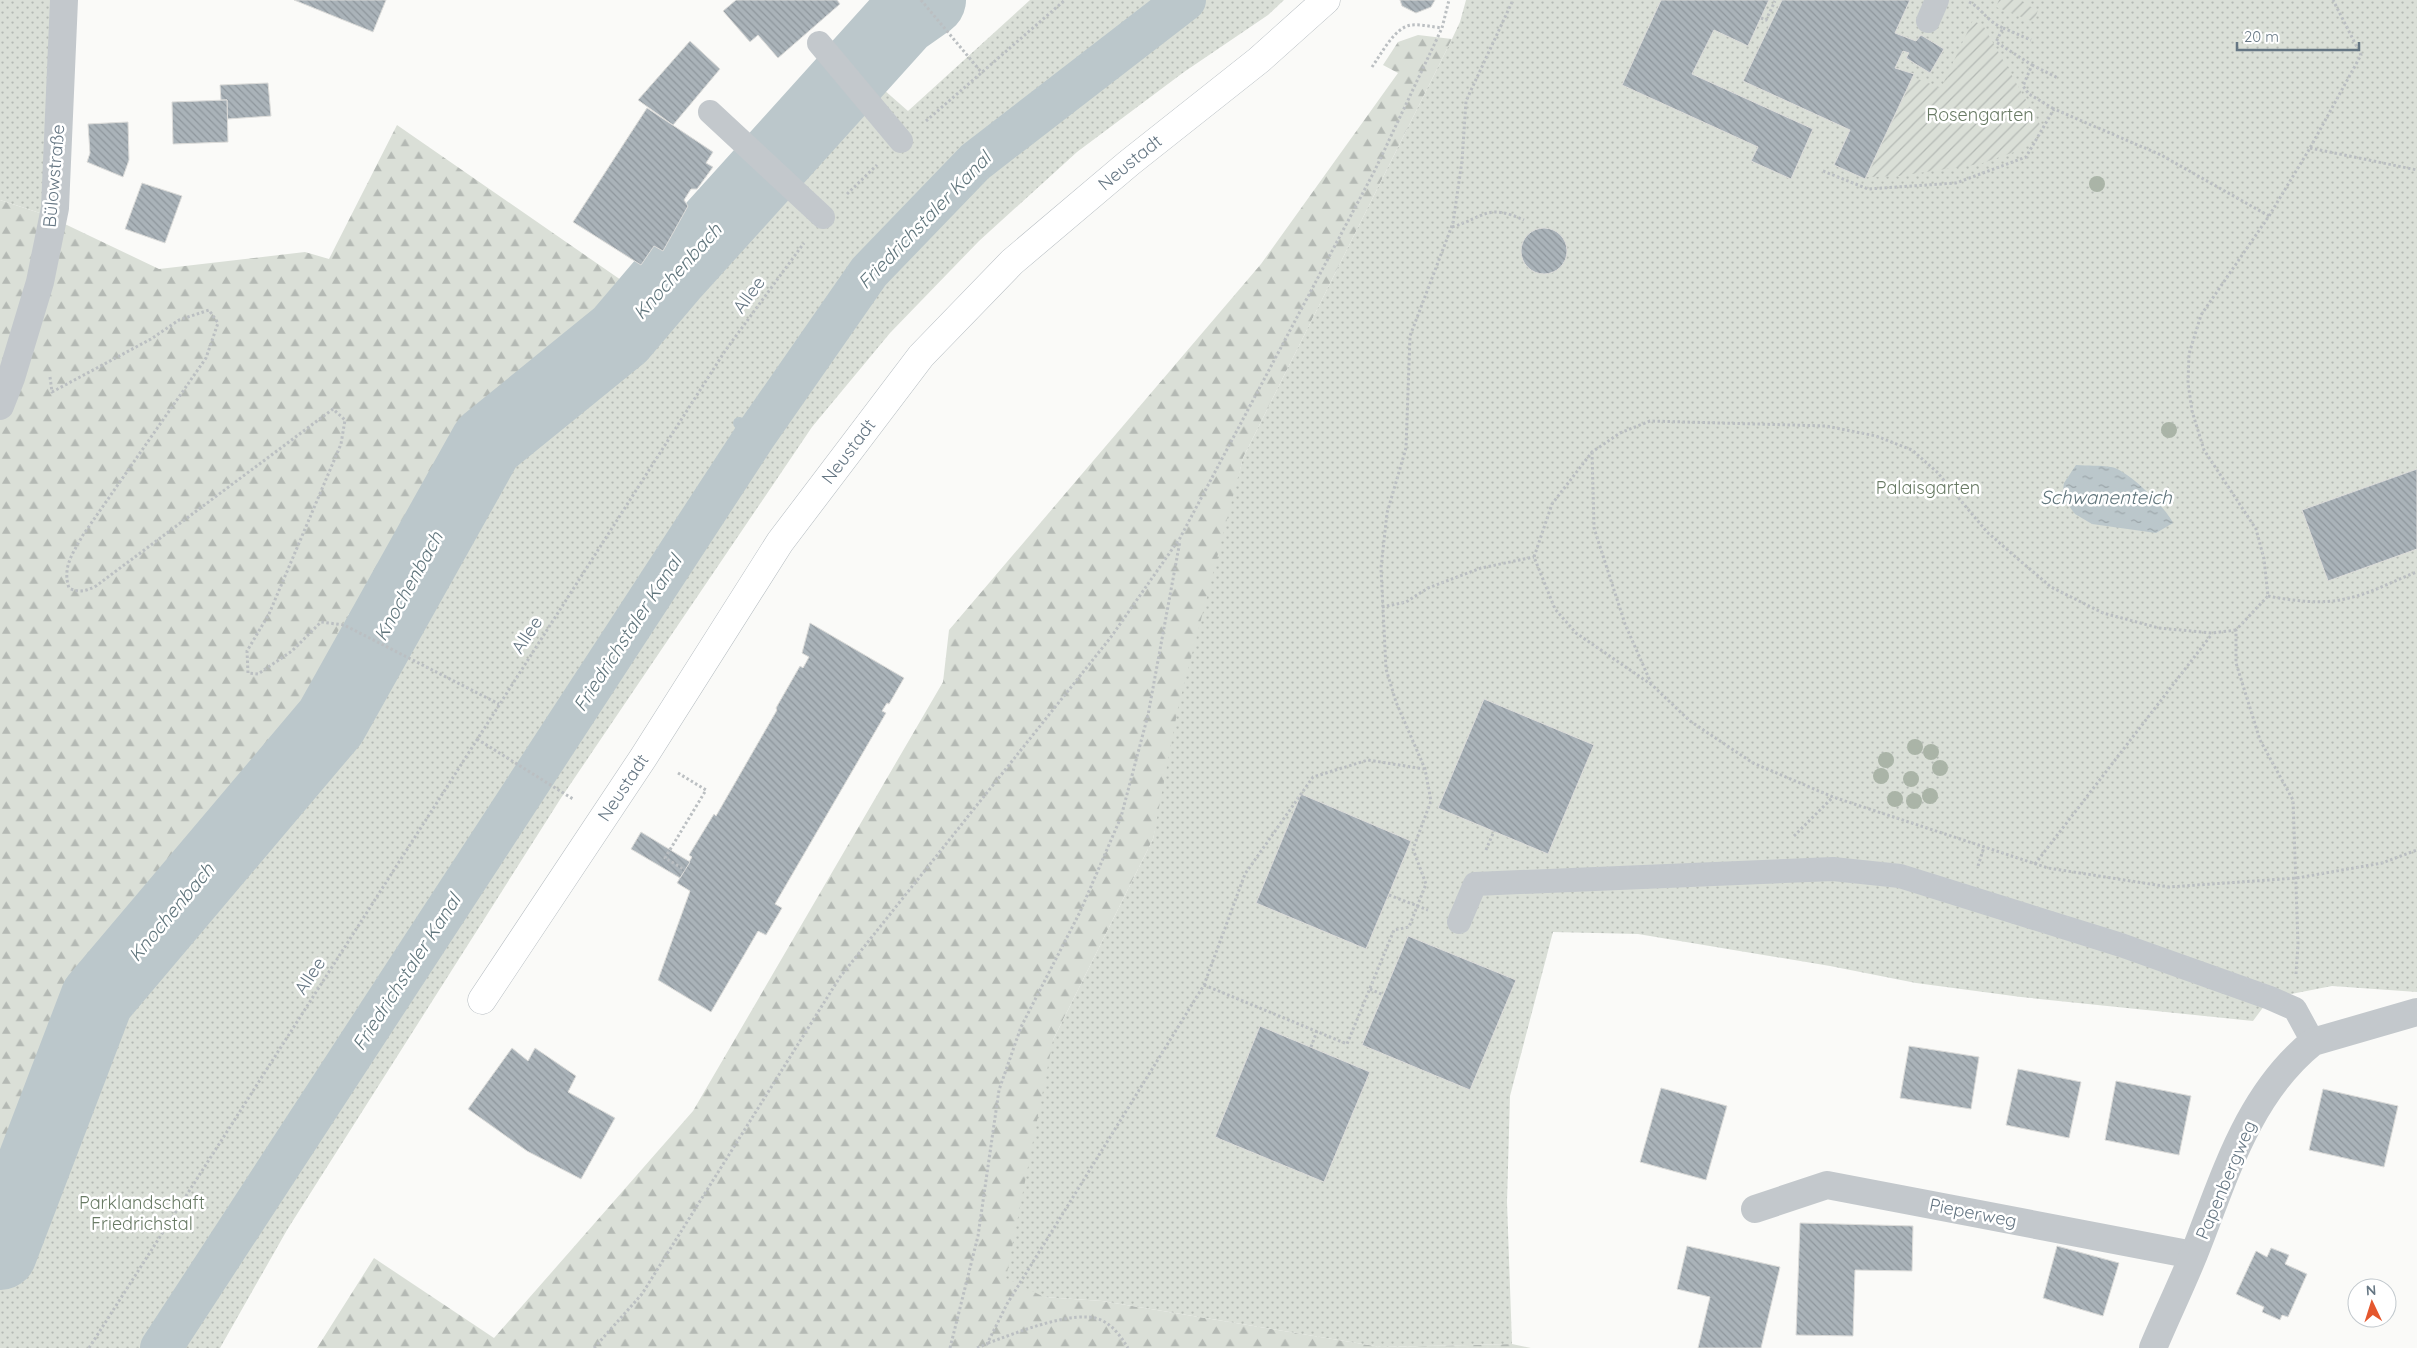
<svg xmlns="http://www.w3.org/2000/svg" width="2417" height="1348" font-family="Quicksand,sans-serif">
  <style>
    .forest { fill: url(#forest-firs) }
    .park { fill: url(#park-dots) }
    .garden { fill: url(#garden-furrows) }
    .water { fill: url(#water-ripples) }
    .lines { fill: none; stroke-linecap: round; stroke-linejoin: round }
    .stream { stroke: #bbc7cb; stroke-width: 12 }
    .canal { stroke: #bbc7cb; stroke-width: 42 }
    .river { stroke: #bbc7cb; stroke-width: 74 }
    .building { fill: url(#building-back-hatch); stroke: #dcdcda }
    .secondary-casing { stroke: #b3babf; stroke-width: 29 }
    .path { stroke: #bbbfc2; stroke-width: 3; stroke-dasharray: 2.5 2.5; stroke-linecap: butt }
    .lane { stroke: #c3c8cc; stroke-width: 24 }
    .street { stroke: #c3c8cc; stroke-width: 28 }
    .secondary { stroke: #fff; stroke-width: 28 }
    .tree { fill: #aab4a7 }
    .labels { text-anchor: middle; stroke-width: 5; stroke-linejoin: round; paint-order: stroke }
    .park-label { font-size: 18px; fill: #687a64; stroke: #fff }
    .street-label { font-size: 18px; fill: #657683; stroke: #fff }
    .water-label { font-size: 19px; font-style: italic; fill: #60757c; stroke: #fff }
  </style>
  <defs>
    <pattern id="forest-firs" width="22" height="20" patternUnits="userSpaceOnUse" patternTransform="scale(1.25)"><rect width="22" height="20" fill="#dadfd7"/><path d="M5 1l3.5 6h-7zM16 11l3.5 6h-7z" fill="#b4b9b4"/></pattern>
    <pattern id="park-dots" width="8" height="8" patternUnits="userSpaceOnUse" patternTransform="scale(1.25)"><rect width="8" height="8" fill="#dadfd7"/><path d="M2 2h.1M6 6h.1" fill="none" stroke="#b4b9b4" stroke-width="1.8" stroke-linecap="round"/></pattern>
    <pattern id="garden-furrows" width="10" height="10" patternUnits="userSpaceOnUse" patternTransform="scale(1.25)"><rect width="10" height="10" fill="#dadfd7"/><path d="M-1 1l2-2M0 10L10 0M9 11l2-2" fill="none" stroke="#b4b9b4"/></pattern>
    <pattern id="water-ripples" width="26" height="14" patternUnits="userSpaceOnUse" patternTransform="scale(1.25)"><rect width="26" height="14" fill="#bbc7cb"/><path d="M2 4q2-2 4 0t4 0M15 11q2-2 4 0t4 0" fill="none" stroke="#9ca6aa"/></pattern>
    <pattern id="building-back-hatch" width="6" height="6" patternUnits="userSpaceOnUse" patternTransform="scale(1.25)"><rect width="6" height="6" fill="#aab3b9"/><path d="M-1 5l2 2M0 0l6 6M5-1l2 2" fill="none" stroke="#8e969c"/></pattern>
  </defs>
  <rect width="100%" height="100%" fill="#fafaf8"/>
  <g class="forest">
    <path d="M1418,35l34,4 -209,419 -90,381 -100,201 -9,257 58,4 279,46 131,-3 19,4h-1214l57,-90 120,80 199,-227 250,-429 6,-52 312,-366 137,-191 -15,-8 15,-23z"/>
    <path d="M397,125l237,164 -125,163 -126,177 -35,-15 19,38 -367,531v-983l46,15 113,54 146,-17 24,7z"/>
  </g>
  <g class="park">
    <path d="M0,0h54l-8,215 -46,-15z"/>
    <path d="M1030,0h254l-16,15 -84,57 -107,80 -98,89 -89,92 -78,94 -251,371 -274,432 -67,118h-220v-165l367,-530 -30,-20 10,-19 36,15 126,-177 125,-163 27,-44 181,-192 66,58z"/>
    <path d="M1466,0h951v992l-85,-6 -62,12 -17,23 -232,-24 -105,-14 -86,-17 -192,-32 -85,-2 -43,164 -3,106 5,142 -131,3 -279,-46 -58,-4 -38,-19 47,-238 100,-201 25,-131 65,-250 209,-419 8,-17z"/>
  </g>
  <g class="garden">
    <path d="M1999,0h17l22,10 -4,12 -38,-15z"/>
    <path d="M1973,20l11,7 58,101 -22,22 -40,14 -82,12 -31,1 46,-100 28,11z"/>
  </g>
  <path class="water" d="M2076,465c12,1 24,0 35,2 16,2 56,42 62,56l-17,10 -64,-9 -17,-10 -13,-17 2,-14z"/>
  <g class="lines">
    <path class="stream" d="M739,423l16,13"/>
    <path class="canal" d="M161,1348l594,-912 114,-164 106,-110 210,-162"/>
    <path class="river" d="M0,1253l97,-254 234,-277 156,-279 133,-108 51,-60 231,-256 27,-19"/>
  </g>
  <g class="building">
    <path d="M294,0h92l-13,32z"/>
    <path d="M736,0h101l3,4 -62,54 -20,-23 -8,7 -27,-31z"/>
    <path d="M1400,0h35l-4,7 -15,6 -14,-7z"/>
    <path d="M1661,0h108l-21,46 -34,-16 -22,44 121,55 -22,50 -40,-18 7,-14 -136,-62z"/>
    <path d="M1782,0h128l-15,33 21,8 5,-6 23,14 -14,24 -24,-15 3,-5 -6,-2 -8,17 19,6 -49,105 -31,-14 16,-35 -107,-49z"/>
    <path d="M690,41l30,28 -47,56 -35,-25z"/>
    <path d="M268,83l3,33 -44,3v-19h-6l-1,-15z"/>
    <path d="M227,100l1,42 -55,2 -1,-42z"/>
    <path d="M647,108l66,44 -7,11 7,4 -16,22h-6l-7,11 4,6 -25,45 -9,-5 -13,19 -68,-43z"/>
    <path d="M128,122l1,38 -6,17 -36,-15 3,-9 -2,-29z"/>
    <path d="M142,183l40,13 -17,47 -40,-14z"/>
    <circle cx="1544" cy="251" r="23"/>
    <path d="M2417,469v80l-89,32 -26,-71z"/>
    <path d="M810,623l94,55 -15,26 -2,-1 -5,8 4,2 -111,191 7,4 -16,27 -8,-4 -47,81 -53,-32 32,-89 -13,-8 15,-26 -3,-2 25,-41 2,2 61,-106 -1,-2 24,-42 3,2 6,-11 -7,-4z"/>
    <path d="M1484,699l110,46 -46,109 -110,-46z"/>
    <path d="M1301,794l110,47 -45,108 -110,-46z"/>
    <path d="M641,832l49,30 -10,16 -49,-29z"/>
    <path d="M1408,936l108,44 -46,110 -108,-45z"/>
    <path d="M1260,1026l110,46 -46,110 -109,-45z"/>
    <path d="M1909,1046l70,11 -8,52 -71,-11z"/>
    <path d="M512,1048l16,13 7,-13 41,28 -8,16 47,26 -34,61 -54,-28 -59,-42z"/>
    <path d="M2018,1069l63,13 -12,56 -63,-13z"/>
    <path d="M2116,1081l75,15 -12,59 -74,-15z"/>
    <path d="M1661,1088l66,18 -21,74 -66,-18z"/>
    <path d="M2323,1089l75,17 -14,61 -75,-17z"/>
    <path d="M1800,1223l113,3 -1,45 -57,-1 -2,66 -57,-1z"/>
    <path d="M1687,1246l93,21 -19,81h-63l12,-51 -33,-8z"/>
    <path d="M2057,1246l62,17 -16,53 -60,-18z"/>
    <path d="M2271,1248l18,7 -4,9 22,10 -19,43 -6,-2 -2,5 -18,-8 2,-5 -28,-13 20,-43 11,6z"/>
  </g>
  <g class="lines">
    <defs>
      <g id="secondary">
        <path id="s1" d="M482,1000l161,-242 137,-216 141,-186 91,-94 117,-99 130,-103 67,-60"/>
      </g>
    </defs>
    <use href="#secondary" class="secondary-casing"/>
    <g class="path">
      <path d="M921,0l61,73"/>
      <path d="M1969,2c13,6 16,18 34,26l-7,14 36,23 -9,21 6,8 25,15"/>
      <path d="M1761,18l5,2 9,-19"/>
      <path d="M2003,28l28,12"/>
      <path d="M2032,65l26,13"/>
      <path d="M1372,67c10,-14 22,-39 39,-42 10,-1 22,2 31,3"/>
      <path d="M926,121l139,-121"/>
      <path d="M2310,148l107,22"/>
      <path d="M1823,171l45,18 88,-6 70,-26 28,-48 107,46 108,61"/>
      <path d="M847,194l30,-29"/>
      <path d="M1452,227c33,-10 35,-24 72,-7"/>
      <path d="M50,377l2,15 99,-53 28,-19 30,-10 9,13 -12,35 -123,177c-10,18 -21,32 -14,53 10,5 17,3 27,-2l237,-177 12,11 -4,24 -72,170 -22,37 1,22 10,1 34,-23 29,-29 23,3 155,79"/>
      <path d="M1592,452l2,76 31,96 26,59"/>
      <path d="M2268,596c26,5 55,9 81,2 23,-5 46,-18 68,-26"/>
      <path d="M1382,607l24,-5 22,-14 53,-20 53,-11"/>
      <path d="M2236,630l-24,3 -53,-5 -56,-15 -52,-26 -33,-28 -31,-27 -50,-60 -25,-22 -36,-14 -50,-10 -176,-5 -30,12 -28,19 -40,52 -18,53 21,52 21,24 76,52 38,36 63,42 80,34 215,71 121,19 128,-9 85,-15 35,-13"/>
      <path d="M477,739l96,60"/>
      <path d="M678,773l28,17 -41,68 20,12"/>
      <path d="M1794,836l39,-39"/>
      <path d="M1486,850l8,-19"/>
      <path d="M2035,864l177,-230"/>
      <path d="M1978,866l6,-19"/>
      <path d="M1389,895l39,15"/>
      <path d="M2296,974l2,-30 -5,-144 -33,-60 -24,-77v-33l32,-34 -4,-37 -8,-30 -52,-79 -12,-39 -4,-28 1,-29 12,-39 68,-99 41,-68 51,-93 -28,-55"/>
      <path d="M1204,985l143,59 47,-114 15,-3 17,-43 -13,-35 18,-48 -6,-32 -29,-67 -10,-33 -5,-101 6,-55 19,-65 4,-112 43,-113 9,-62 4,-60 47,-101"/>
      <path d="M1370,989l13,6"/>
      <path d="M1311,1047l6,-16"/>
      <path d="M988,1343c26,-9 87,-35 113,-23 13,6 20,17 27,28"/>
      <path d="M89,1348l636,-997 79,-108"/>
      <path d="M594,1348l48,-54 198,-317 271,-340 69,-99 195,-368 67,-142 7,-28"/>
      <path d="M950,1348l28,-112 21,-146 22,-63 59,-115 41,-95 27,-102 32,-174"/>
      <path d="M977,1348l10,-4 20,-40 197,-319 41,-111 68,-97 55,-17 56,9"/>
    </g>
    <g class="lane">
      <path d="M1928,21l9,-21"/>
      <path d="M819,43l82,98"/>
      <path d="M710,112l113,105"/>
      <path d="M1459,922l16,-38 358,-15 67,7 221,69 149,53 25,11 18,33"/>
    </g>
    <g class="street">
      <path d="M0,406l11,-28 29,-96 15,-74 9,-208"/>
      <path d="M1755,1209l72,-24 366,70"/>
      <path d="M2153,1348c13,-31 28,-62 41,-94 30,-75 53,-159 119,-212l104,-30"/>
    </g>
    <use href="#secondary" class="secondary"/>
  </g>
  <g class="tree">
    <circle cx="2097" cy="184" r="8"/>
    <circle cx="2169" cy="430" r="8"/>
    <circle cx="1915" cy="747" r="8"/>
    <circle cx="1931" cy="752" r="8"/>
    <circle cx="1886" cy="760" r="8"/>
    <circle cx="1940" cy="768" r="8"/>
    <circle cx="1881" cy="776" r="8"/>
    <circle cx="1911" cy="779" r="8"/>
    <circle cx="1930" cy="796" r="8"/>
    <circle cx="1895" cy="799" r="8"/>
    <circle cx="1914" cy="801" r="8"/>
  </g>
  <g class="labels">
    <g class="park-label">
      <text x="1980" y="121">Rosengarten</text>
      <text x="1928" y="494">Palaisgarten</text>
      <text x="142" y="1209">Parklandschaft<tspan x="142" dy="21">Friedrichstal</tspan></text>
    </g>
    <g class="street-label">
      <text dy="6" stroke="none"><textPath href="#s1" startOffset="1065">Neustadt</textPath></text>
      <text transform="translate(54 176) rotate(-85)" y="6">Bülowstraße</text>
      <text transform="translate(749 295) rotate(-54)" y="6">Allee</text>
      <text dy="6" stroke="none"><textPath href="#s1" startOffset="660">Neustadt</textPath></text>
      <text transform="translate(527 635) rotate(-57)" y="6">Allee</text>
      <text dy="6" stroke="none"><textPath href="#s1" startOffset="255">Neustadt</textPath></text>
      <text transform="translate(310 976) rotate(-57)" y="6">Allee</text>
      <text transform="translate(2226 1180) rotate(-67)" y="6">Papenbergweg</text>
      <text transform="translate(1973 1213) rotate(11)" y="6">Pieperweg</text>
    </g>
    <g class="water-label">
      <text transform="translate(924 220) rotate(-46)" y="7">Friedrichstaler Kanal</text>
      <text transform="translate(677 271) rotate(-48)" y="7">Knochenbach</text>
      <text x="2106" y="504">Schwanenteich</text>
      <text transform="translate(408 586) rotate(-61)" y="7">Knochenbach</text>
      <text transform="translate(627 633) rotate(-57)" y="7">Friedrichstaler Kanal</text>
      <text transform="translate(171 912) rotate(-50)" y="7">Knochenbach</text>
      <text transform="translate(406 972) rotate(-57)" y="7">Friedrichstaler Kanal</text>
    </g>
  </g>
  <g transform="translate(2372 1303) rotate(356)"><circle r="24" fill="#ffffff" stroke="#c1c8cd"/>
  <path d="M0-4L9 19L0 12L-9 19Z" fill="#e4572e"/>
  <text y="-8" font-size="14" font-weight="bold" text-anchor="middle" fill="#657683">N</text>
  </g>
  <path d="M2237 42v8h122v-8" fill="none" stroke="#657683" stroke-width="2.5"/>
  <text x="2244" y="42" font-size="15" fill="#657683" stroke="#ffffff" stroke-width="4" paint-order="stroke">20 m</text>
</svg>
